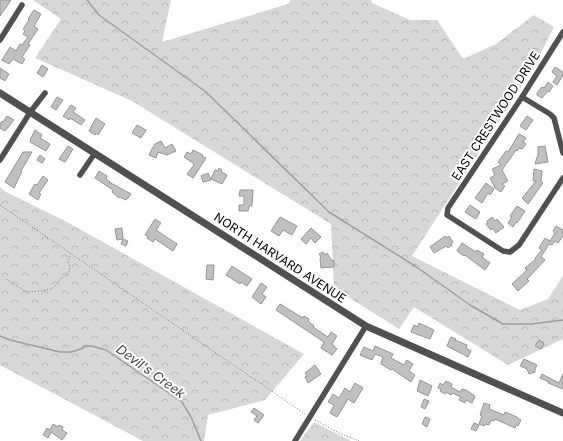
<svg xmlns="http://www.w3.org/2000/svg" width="563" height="441" font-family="Inter,sans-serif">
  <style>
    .forest { fill: url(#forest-crowns) }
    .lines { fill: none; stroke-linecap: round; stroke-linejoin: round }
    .stream { stroke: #9e9e9e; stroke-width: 1.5 }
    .building { fill: #c0c0c0; stroke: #949494 }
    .path { stroke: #727272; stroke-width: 1; stroke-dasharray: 1 2; stroke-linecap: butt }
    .minor { stroke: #505050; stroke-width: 5.5 }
    .tertiary { stroke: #505050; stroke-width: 7 }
    .labels { text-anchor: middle; stroke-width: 4; stroke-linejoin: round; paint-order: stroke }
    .street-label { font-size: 12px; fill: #000; stroke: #fff }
    .water-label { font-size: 13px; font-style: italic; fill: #3f3f3f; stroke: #fff }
  </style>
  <defs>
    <pattern id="forest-crowns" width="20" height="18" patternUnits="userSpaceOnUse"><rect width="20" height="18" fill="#d7d7d7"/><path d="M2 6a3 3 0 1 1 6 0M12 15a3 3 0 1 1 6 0" fill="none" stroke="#b7b7b7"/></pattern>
  </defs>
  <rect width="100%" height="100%" fill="#fff"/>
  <g class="forest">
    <path d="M33,0h138l-9,42 126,-38 3,-4h80l1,3 38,17h27l26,39 33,-15 38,-29 20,12 -16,32 -20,33 -106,164 108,54 28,-11 15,-23v63l-55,26 -94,-58 -15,22 -65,-41 -3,-64 -199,-123 -97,-43 26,-39z"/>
    <path d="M0,187l6,5 61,30 237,132 -39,46 -57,15 -4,26h-61l-143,-76z"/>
    <path d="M314,422l37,19h-51z"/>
  </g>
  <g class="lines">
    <g class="stream">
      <path d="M87,0l12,15 107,77 123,120 86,54 55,39 33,19h28l32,-4"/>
      <path d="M0,336l10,4 50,12h11l10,-3 5,-3h5l15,4 76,52 9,15 10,24"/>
    </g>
  </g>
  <g class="building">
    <path d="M0,0h11l-11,16z"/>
    <path d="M34,10l7,4 -7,12 4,3 -10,15 2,1 -8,12 3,2 -3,5 -9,-5 -4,5 -7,-4 8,-13 6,4 4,-7 2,1 6,-8 -5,-3 2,-3 -2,-2 6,-9 -1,-1z"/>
    <path d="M42,65l6,4 -5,8 -6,-4z"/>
    <path d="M555,67l8,5v3l-6,10 -4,-3 4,-6 -5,-4z"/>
    <path d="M0,68l9,6 -4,7 -5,-3z"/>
    <path d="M548,82l5,4 -4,6 -1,-1 -6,7 -5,-3v-2l5,-6 2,1z"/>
    <path d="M57,97l6,3 -7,10 -5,-3z"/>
    <path d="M71,105l5,3 -3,4 12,8 -4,5 -11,-7 -1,2 -6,-4z"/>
    <path d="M7,116l7,4 -9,11 -5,-3v-4l2,-3 1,1z"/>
    <path d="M527,116l6,4 -7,10 -6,-4z"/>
    <path d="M96,118l9,6 -7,11 -2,-2 -1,2 -6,-4z"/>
    <path d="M137,125l9,5 -5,8 -9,-5z"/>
    <path d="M35,130l7,5 -2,3 10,6 -4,7 -16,-9 1,-2h-1z"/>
    <path d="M519,134l7,4 -3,4 3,2 -4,5 -3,-1 -2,3 -1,-1 -14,20 6,11 -6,3 3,2 -4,6 -6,-4 -5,-10 5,-3 -3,-6 9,-4 -3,-3 8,-11 2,1z"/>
    <path d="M161,141l4,7 7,-4 4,7 -9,4 -9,-3 -2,6 -7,-3 4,-8h1l1,-3z"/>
    <path d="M68,146l5,3 -8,13 -6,-3z"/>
    <path d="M545,146l3,16 -13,2 2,-7h1v-10z"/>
    <path d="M193,150l10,5 -1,1 4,2 -13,20 -6,-4 7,-9 -1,-2 -9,-6 3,-5 4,2z"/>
    <path d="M23,152h9l-11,19h1l-8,17 -9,-6z"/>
    <path d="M40,155l5,4 -3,4 -5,-3z"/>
    <path d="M219,168l3,2 -1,2 6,3 -5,9 -11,-5 4,-9 3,1z"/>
    <path d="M534,169l8,2 -1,10 2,2 -15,21 -6,-6 14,-17h-3z"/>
    <path d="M99,171l8,5 -1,3 4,3h-1l22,12 -3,4h-1l-1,2 -6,-3 -1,1 -7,-6 1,-2 -18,-12z"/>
    <path d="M208,173l3,7 -8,2 -2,-6z"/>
    <path d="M43,176l5,4 -9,13 2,1 -3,6 -9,-6 6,-10 2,1z"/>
    <path d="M486,183l8,6 -4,6 -2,-2 -6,10 -7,-5z"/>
    <path d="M240,190h13l-1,16h-3l-1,5h-9v-6h5v-9h-5z"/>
    <path d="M470,205l10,7 -4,7 -11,-7z"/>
    <path d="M517,206l8,5 -8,12 -1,-1 -3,5 -5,-4 4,-6 -2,-1z"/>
    <path d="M280,217l17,9 -5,9 -9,-5 -4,6 -8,-5z"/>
    <path d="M492,217l3,4 2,-2 7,8 -8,6 -4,-5 -1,2 -5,-6 2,-1 -1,-2z"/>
    <path d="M155,219l6,4 -5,7 21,14 -4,7 -18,-12 -2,3 -6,-4 1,-2 -3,-1z"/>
    <path d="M556,226l7,4v6l-5,7 -3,-2 -3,4 -3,-1 -8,13 4,3 -18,19 2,2 -11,10 -6,-7 15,-14 -2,-2 11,-9 -1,-1 7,-8 -3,-2 6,-10 5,3 5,-8 -2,-2z"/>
    <path d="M122,228l1,11 -6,1 -2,-11z"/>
    <path d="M311,228l10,9 -6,6 -4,-5 -5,6 -5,-5z"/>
    <path d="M445,236l1,2 3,-2 4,6 -2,1 1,2 -4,3 -2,-2 -12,7 -4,-6z"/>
    <path d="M123,239l5,2 -2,5 -5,-2z"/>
    <path d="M462,243l14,9 1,-2 7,4 -2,3 8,6 -5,7 -20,-15 -1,1 -7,-5z"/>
    <path d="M323,252l2,3 2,-2 5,8 2,-1v7l-13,1 -1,-10 1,-1 -2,-3z"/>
    <path d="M207,265h7l-1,15 -7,-1z"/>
    <path d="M232,266l20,13 -5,7 -6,-4 -1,2 -14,-9z"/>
    <path d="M261,283l6,4 -5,7 4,3 -5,7 -9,-7z"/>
    <path d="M280,304l23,14 1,-2 5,3 -1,2 6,5 -1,1 15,10 3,-5 6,4 -5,8 5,5 -5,6 -11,-7 3,-6 -48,-32z"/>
    <path d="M419,323l15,7 -4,9 -19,-7 3,-7 4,2z"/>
    <path d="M451,337l5,2 -1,1 12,5 -1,3 5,3 -3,6 -21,-11z"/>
    <path d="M539,340l5,3 -3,6 -6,-3z"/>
    <path d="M375,346l18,8 -2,4 13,7 3,-5 6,4 -4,7 6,4 -4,7 -19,-13 -1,1 -10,-6 2,-7 -8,-3 -3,6 -12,-5 4,-8 9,4z"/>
    <path d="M524,359l13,6 -2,4v3l-6,2 -2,-5 -7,-3z"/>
    <path d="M315,365l6,9 -13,9 -3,-6 2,-1 -2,-3z"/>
    <path d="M542,374l17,9 4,-9v15l-15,-6 1,-1 -9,-4z"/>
    <path d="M420,380l12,6 -4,10 -11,-5z"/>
    <path d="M446,381l6,3 -1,3 9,5 2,-3 4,1 9,6 -3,7 -6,-3 -1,3 -6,-3 2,-3 -9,-4 -1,2 -5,-3 -1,2 -5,-3 1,-2 -3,-1 2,-5 3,2z"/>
    <path d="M355,383l8,5 -9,15 -6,-4 -11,18 -2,-1 -5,-3 4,-8 -6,-3 5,-8 6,4 6,-10 5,4z"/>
    <path d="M424,399l5,2 -4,8 -4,-2z"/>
    <path d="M484,403l6,2 -1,4 15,6 1,-3 12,5v1l4,2 -3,6 -2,-1 -1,3 -20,-9 -1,2 -3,-1 -2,5 -4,-1 -1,2 -5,-2 3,-8 -2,-1z"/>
    <path d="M254,408l10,7 -6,8 -4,-3 3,-4 -6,-4z"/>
    <path d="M425,417l5,2 -3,8 -5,-3z"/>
    <path d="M474,423l5,2 -3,6 -5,-2z"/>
    <path d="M53,424l5,3 1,-2 4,2 -1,3 5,3 -5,7 -11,-8 -3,6 -5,-3 4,-7 3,2z"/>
  </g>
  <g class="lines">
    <g class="path">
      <path d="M0,205l305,209"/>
      <path d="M6,279l20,13 13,-1 13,-2 6,-6 2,-4 8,-5 2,-7 -2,-5 3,-8"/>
      <path d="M315,420l24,13 20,8"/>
    </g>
    <g class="minor">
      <path d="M563,32l-41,65 -74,111 -1,7 56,36 7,1 9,-7 44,-67"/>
      <path d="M0,40l22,-35"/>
      <path d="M522,97l28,17 4,4 9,35"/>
      <path d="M0,160l31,-49 14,-18"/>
      <path d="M80,175l15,-22"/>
      <path d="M295,441l71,-115"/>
    </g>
    <path class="tertiary" d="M0,93l366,233 197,87"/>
  </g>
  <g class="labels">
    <g class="street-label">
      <text transform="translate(496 116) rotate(-57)" y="4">EAST CRESTWOOD DRIVE</text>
      <text transform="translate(280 258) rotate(33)" y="4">NORTH HARVARD AVENUE</text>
    </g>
    <g class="water-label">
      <text transform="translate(151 371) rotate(36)" y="5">Devil's Creek</text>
    </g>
  </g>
</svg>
